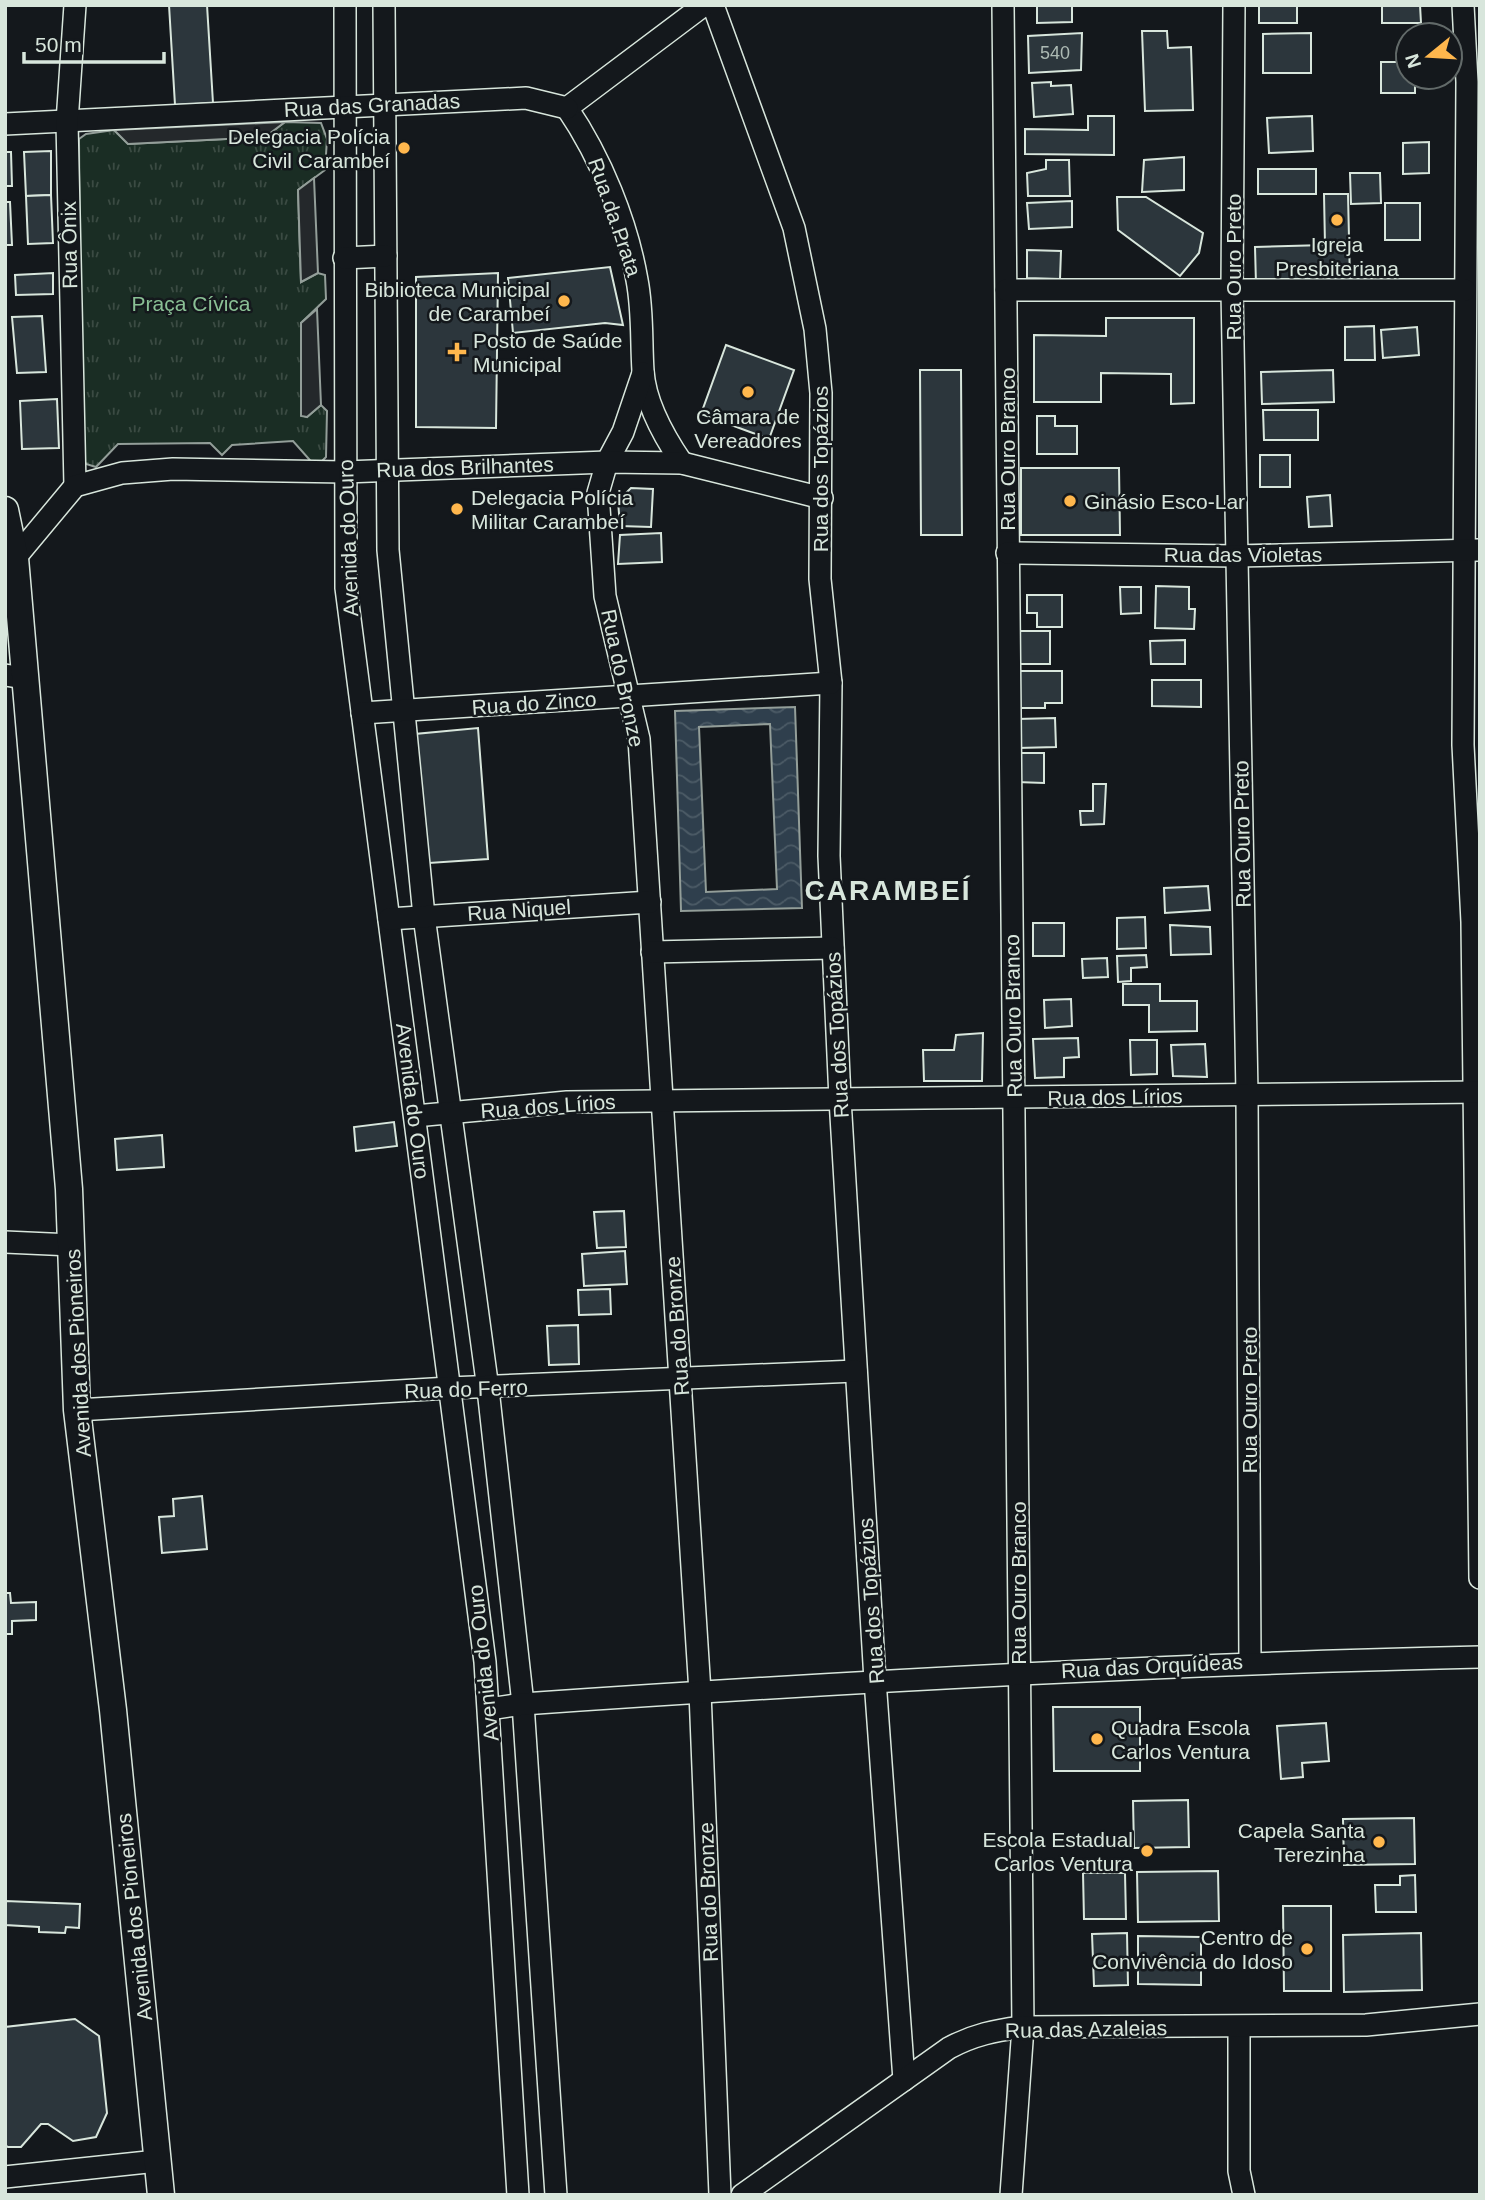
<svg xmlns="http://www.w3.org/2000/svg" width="1485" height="2200" viewBox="0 0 1485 2200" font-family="Arial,sans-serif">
  <defs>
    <pattern id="park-tufts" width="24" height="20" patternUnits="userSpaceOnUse" patternTransform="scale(1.75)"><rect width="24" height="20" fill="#1a2d24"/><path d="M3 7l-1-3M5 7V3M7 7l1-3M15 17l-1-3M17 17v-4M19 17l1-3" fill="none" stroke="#3b4b43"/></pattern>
    <pattern id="water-waves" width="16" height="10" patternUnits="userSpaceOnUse" patternTransform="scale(1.75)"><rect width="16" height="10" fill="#2f3f4d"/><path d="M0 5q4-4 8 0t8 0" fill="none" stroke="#4c5b66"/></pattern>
  </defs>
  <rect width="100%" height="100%" fill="#14181c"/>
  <polygon fill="url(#park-tufts)" stroke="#939e99" stroke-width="2" points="285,122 321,123 327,139 325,170 298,190 301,282 318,273 325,275 326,299 301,323 301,415 307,417 321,405 327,411 326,457 316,467 293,441 232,445 222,455 210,443 118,444 96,467 86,464 81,454 79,139 86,134 114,130 128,144 265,137"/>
  <g fill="#24282b" stroke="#939e99" stroke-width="2">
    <polygon points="285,122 265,137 128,144 114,130"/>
    <polygon points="314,178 318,273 301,282 298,190"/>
    <polygon points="317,309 321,405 307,417 301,416 301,323"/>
  </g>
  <path fill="url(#water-waves)" stroke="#939e99" stroke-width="2" fill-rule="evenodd" d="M795 707 802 908 681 911 675 711ZM770 724 777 889 706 892 699 727Z"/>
  <g fill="#2c363c" stroke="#d8e6dc" stroke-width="2">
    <polygon points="169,5 207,5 213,103 175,105"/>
    <polygon points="1037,5 1072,5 1072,22 1037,23"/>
    <rect x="1259" y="5" width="38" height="18"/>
    <polygon points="1382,5 1420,5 1421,23 1382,23"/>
    <polygon points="1142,31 1167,31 1168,48 1191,47 1193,110 1145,111"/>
    <polygon points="1082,33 1081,70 1029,73 1028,36"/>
    <polygon points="1311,33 1311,73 1263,73 1263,34"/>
    <polygon points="1381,62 1408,62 1408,77 1415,77 1415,93 1381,93"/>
    <polygon points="1051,82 1051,86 1071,85 1073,114 1034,117 1032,83"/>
    <polygon points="1088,116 1114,116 1114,155 1025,154 1025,129 1088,130"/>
    <polygon points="1312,116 1313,151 1269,153 1267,118"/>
    <polygon points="1429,142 1429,173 1403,174 1403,143"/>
    <polygon points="51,151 51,195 26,196 24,152"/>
    <polygon points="5,152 11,152 12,186 5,186"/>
    <polygon points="1184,157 1184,190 1142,192 1144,160"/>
    <polygon points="1046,160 1069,160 1070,196 1028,196 1027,173 1046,169"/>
    <rect x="1258" y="169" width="58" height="25"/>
    <polygon points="1350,173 1380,173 1381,203 1351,204"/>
    <polygon points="1324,194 1348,194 1350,282 1256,284 1255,247 1325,245"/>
    <polygon points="51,195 53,243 28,244 26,196"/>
    <polygon points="1117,197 1146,197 1203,233 1199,253 1180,276 1118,230"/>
    <polygon points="1072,201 1072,227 1029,229 1027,203"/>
    <polygon points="5,202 10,202 12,245 5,245"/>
    <rect x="1385" y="203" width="35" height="37"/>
    <polygon points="1027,250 1061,251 1060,279 1027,278"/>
    <polygon points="610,267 623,325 605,323 513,333 508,278"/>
    <polygon points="53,273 53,294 16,295 15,275"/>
    <polygon points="498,273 496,428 416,427 416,277"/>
    <polygon points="42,316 46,372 17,373 12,317"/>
    <polygon points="1106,318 1194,318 1194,403 1171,404 1171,374 1101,373 1101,402 1034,402 1034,335 1106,336"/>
    <polygon points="1374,326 1375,360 1345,360 1345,327"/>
    <polygon points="1417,327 1419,355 1383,358 1381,330"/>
    <polygon points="726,345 794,370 769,439 701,414"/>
    <polygon points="920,370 961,370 962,535 921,535"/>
    <polygon points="1333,370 1334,402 1262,404 1261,372"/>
    <polygon points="57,399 59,448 22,449 20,401"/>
    <polygon points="1263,410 1318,410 1318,440 1264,440"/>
    <polygon points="1037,416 1055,416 1055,426 1077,426 1077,454 1037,454"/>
    <rect x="1260" y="455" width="30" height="32"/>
    <polygon points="1021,468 1119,468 1120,535 1021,535"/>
    <polygon points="631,488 653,489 651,527 620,526 618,501"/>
    <polygon points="1330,495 1332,526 1309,527 1307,497"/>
    <polygon points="661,533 662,562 618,564 620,535"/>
    <polygon points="1156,586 1189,587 1189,609 1195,609 1194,629 1155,628"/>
    <polygon points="1120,587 1141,587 1141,613 1121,614"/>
    <polygon points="1027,595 1062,595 1062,627 1037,627 1037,613 1027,613"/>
    <rect x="1020" y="631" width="30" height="33"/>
    <polygon points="1185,640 1185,664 1151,664 1150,641"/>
    <polygon points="1019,671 1062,671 1062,703 1045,703 1045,708 1020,708"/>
    <polygon points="1152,680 1201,680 1201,707 1152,706"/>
    <polygon points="1055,718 1056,747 1018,748 1017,719"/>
    <polygon points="478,728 488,859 429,863 415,734"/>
    <polygon points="1017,753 1044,753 1044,783 1016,782"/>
    <polygon points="1093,784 1106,784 1104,824 1081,825 1080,811 1093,811"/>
    <polygon points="1208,886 1210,910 1165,913 1164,888"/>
    <polygon points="1145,917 1146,948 1117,949 1117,918"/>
    <rect x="1033" y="923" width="31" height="33"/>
    <polygon points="1170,925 1210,927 1211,954 1171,955"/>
    <polygon points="1146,955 1147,967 1131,968 1131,981 1118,982 1117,956"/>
    <polygon points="1107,958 1108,977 1083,978 1082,959"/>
    <polygon points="1123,984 1160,984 1160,1001 1197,1001 1197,1031 1149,1032 1149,1005 1123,1005"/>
    <polygon points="1071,999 1072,1026 1045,1028 1044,1000"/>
    <polygon points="983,1033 982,1081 924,1081 923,1050 954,1050 956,1035"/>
    <polygon points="1078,1038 1079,1057 1064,1058 1064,1077 1035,1078 1033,1039"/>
    <polygon points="1130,1040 1157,1040 1157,1074 1131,1075"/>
    <polygon points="1205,1044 1207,1077 1173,1076 1171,1045"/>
    <polygon points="394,1122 397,1146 356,1151 354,1127"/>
    <polygon points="162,1135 164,1167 117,1170 115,1139"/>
    <polygon points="624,1211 626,1247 597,1248 594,1212"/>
    <polygon points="625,1251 627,1284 584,1286 582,1254"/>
    <polygon points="610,1289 611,1314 579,1315 578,1290"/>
    <polygon points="578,1325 579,1364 549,1365 547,1326"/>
    <polygon points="202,1496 207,1549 162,1553 159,1517 174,1516 173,1499"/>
    <polygon points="5,1593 10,1593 11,1603 36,1602 36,1620 12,1621 12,1634 5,1634"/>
    <polygon points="1053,1707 1140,1707 1140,1771 1054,1771"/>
    <polygon points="1326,1723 1329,1761 1302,1763 1303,1777 1281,1779 1277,1726"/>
    <polygon points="1188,1800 1189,1847 1134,1848 1133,1801"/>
    <polygon points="1414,1818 1415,1864 1344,1865 1343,1819"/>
    <polygon points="1218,1871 1219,1921 1138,1922 1137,1872"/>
    <polygon points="1083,1873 1125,1873 1126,1919 1084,1919"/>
    <polygon points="1415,1875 1416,1912 1376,1912 1375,1885 1400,1885 1400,1876"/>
    <polygon points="5,1901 80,1904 79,1928 66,1927 65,1933 39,1932 39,1927 5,1925"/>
    <polygon points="1283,1906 1331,1906 1331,1991 1284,1991"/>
    <polygon points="1127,1933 1128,1985 1094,1986 1092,1934"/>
    <polygon points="1421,1933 1422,1990 1344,1992 1343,1935"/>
    <polygon points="1138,1936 1201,1937 1201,1985 1138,1984"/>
    <polygon points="75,2019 99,2036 107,2113 96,2137 73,2141 48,2124 41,2124 21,2147 8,2147 5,2145 5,2027"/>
  </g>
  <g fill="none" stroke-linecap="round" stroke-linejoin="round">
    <defs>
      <g id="minor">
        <polyline points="345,5 346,588 485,1662 518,2195"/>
        <polyline points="384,5 388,550 424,916 488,1389 523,1704 556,2195"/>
        <polyline points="713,5 794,228 815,329 821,393 820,579 831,683 829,856 840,1099 875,1680 904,2080"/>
        <polyline points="1003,5 1023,2027 1011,2195"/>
        <polyline points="1234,5 1232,291 1247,1094 1250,1662"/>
        <polyline points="1463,5 1467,82 1463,745 1472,922 1480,1578"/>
        <path d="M567 108C601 158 627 222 637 280 643 311 641 341 643 371 645 402 665 438 682 463"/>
        <polyline points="567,108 704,5"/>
        <polyline points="5,124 526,98 567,108"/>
        <polyline points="344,258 386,256"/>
        <polyline points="1006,290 1465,290"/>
        <polyline points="643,373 623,432 607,462 598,493 605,596 639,739 700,1692 720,2195"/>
        <polyline points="75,486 67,122 75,5"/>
        <polyline points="1007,553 1237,556 1478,550"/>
        <polyline points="15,558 75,486 122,473 173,469 345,472 607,462 682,463 822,498"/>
        <polyline points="5,675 24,678"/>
        <polyline points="362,713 831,683"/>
        <polyline points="389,919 650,902"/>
        <polyline points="652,952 833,948"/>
        <polyline points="415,1116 567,1102 1480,1092"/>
        <polyline points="5,1242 72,1245"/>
        <polyline points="77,1410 449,1388 856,1371"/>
        <path d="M489 1709 523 1704C842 1682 1160 1664 1480 1657"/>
        <polyline points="1239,2027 1239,2171 1244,2195"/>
        <polyline points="5,2177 157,2161"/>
        <path d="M742 2195 949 2048C973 2035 996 2030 1023 2027L1366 2025 1480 2014"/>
      </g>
      <polyline id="major" points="5,510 15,558 69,1189 77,1410 113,1710 161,2195"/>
    </defs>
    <use href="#minor" stroke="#d8e6dc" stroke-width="24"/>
    <use href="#major" stroke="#d8e6dc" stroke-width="29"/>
    <use href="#minor" stroke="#14181c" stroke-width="21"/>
    <use href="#major" stroke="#14181c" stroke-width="26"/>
  </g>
  <g fill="#ffb74d" stroke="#14181c" stroke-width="2.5">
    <circle cx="404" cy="148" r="7"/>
    <circle cx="1337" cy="220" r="7"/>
    <circle cx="564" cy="301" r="7"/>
    <path d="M453.5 341.5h7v7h7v7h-7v7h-7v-7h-7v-7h7z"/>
    <circle cx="748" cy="392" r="7"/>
    <circle cx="1070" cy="501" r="7"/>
    <circle cx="457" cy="509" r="7"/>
    <circle cx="1097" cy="1739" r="7"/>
    <circle cx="1379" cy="1842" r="7"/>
    <circle cx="1147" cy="1851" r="7"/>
    <circle cx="1307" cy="1949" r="7"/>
  </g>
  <g text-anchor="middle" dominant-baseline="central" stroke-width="5" stroke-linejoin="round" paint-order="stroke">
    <g font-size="18" fill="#adbab4">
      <text x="1055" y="53">540</text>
    </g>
    <g font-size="21" fill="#d8e6dc" stroke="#14181c">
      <text transform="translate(372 105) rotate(-3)">Rua das Granadas</text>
      <text transform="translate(615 217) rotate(71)">Rua da Prata</text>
      <text transform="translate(69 245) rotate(-91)">Rua Ônix</text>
      <text transform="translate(1233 267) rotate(-90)">Rua Ouro Preto</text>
      <text transform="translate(1007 449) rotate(-90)">Rua Ouro Branco</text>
      <text transform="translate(465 467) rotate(-2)">Rua dos Brilhantes</text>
      <text transform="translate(820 469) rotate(-90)">Rua dos Topázios</text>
      <text transform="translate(348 538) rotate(-92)">Avenida do Ouro</text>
      <text x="1243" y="554">Rua das Violetas</text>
      <text transform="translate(623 678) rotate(78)">Rua do Bronze</text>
      <text transform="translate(534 703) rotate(-4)">Rua do Zinco</text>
      <text transform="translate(1242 834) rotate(-91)">Rua Ouro Preto</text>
      <text transform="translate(519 910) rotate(-4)">Rua Niquel</text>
      <text transform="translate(1013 1016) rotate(-91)">Rua Ouro Branco</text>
      <text transform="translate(837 1035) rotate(-93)">Rua dos Topázios</text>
      <text transform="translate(1115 1097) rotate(-1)">Rua dos Lírios</text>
      <text transform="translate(413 1101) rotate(83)">Avenida do Ouro</text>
      <text transform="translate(548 1106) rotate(-4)">Rua dos Lírios</text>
      <text transform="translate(677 1326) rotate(-94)">Rua do Bronze</text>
      <text transform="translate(78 1353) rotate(-93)">Avenida dos Pioneiros</text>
      <text transform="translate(466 1389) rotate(-2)">Rua do Ferro</text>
      <text transform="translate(1249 1400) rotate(-90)">Rua Ouro Preto</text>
      <text transform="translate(1018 1583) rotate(-90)">Rua Ouro Branco</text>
      <text transform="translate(871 1601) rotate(-94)">Rua dos Topázios</text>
      <text transform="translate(483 1663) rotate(-96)">Avenida do Ouro</text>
      <text transform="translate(1152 1666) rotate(-3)">Rua das Orquídeas</text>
      <text transform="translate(708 1892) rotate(-92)">Rua do Bronze</text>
      <text transform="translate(134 1917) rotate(-96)">Avenida dos Pioneiros</text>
      <text transform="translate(1086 2029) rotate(-1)">Rua das Azaleias</text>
    </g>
    <g font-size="21" fill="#d8e6dc" stroke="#14181c" text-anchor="end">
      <text x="390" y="136">Delegacia Polícia<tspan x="390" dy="24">Civil Carambeí</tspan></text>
      <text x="1337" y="244" text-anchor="middle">Igreja<tspan x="1337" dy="24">Presbiteriana</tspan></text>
      <text x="550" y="289">Biblioteca Municipal<tspan x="550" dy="24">de Carambeí</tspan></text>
      <text x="473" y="340" text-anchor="start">Posto de Saúde<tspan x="473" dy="24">Municipal</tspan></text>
      <text x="748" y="416" text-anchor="middle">Câmara de<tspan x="748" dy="24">Vereadores</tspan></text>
      <text x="471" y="497" text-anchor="start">Delegacia Polícia<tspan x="471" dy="24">Militar Carambeí</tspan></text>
      <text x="1084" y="501" text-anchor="start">Ginásio Esco-Lar</text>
      <text x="1111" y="1727" text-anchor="start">Quadra Escola<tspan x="1111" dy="24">Carlos Ventura</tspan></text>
      <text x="1365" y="1830">Capela Santa<tspan x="1365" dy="24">Terezinha</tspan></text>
      <text x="1133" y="1839">Escola Estadual<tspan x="1133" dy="24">Carlos Ventura</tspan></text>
      <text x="1293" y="1937">Centro de<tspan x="1293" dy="24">Convivência do Idoso</tspan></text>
    </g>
    <g font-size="21" fill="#8ac095" stroke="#14181c">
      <text x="191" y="303">Praça Cívica</text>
    </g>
    <g font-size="28" font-weight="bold" letter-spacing="2" fill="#d8e6dc" stroke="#14181c">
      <text x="888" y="890">CARAMBEÍ</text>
    </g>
  </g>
  <rect width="1485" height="2200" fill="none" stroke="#d8e6dc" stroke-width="14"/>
  <g transform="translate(1429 56) rotate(252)"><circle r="33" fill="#14181c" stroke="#626a69" stroke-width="2"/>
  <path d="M0-5L12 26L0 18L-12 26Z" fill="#ffb74d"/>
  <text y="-10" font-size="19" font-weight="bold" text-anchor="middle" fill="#d8e6dc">N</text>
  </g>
  <path d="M24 52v10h140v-10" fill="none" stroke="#d8e6dc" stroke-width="3.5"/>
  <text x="35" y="52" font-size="21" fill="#d8e6dc" stroke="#14181c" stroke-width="5" paint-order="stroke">50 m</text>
</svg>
